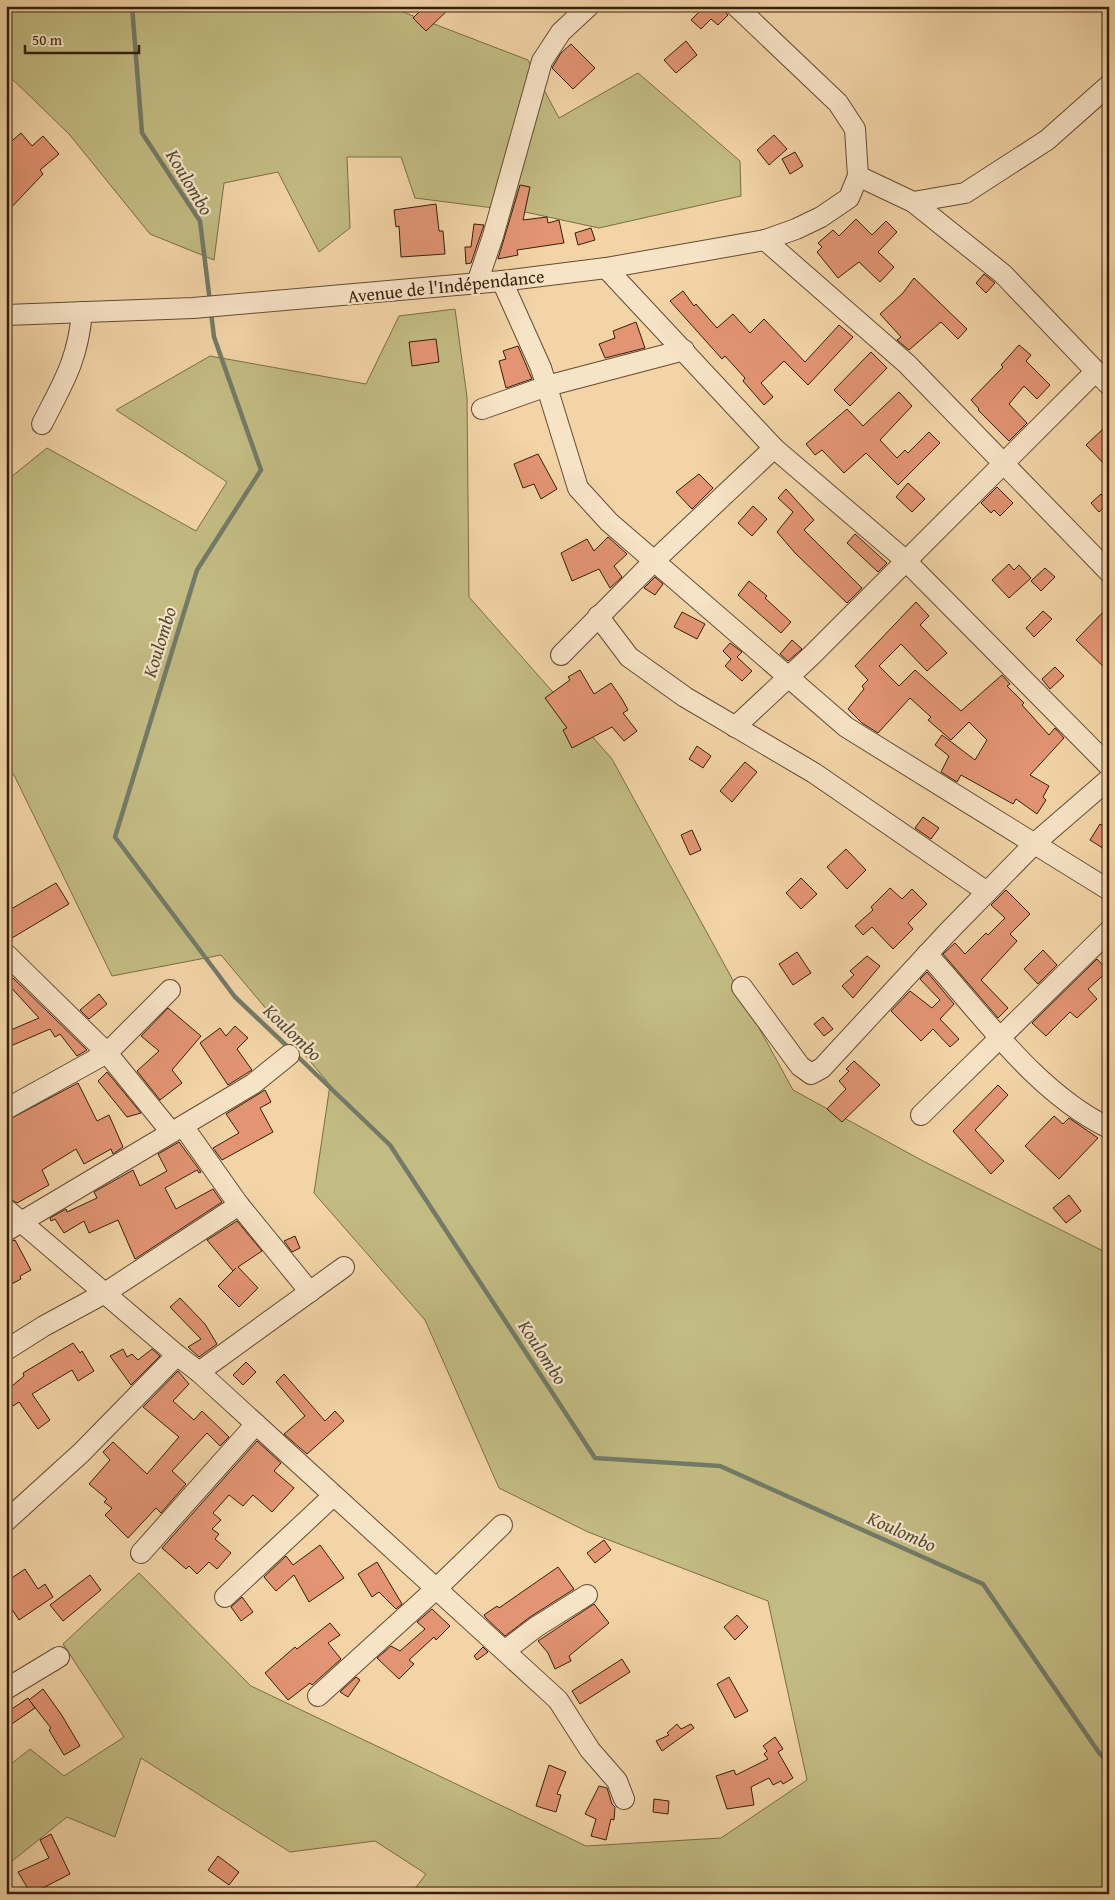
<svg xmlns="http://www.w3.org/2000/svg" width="1115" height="1900" viewBox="0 0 1115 1900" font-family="'Gentium Book Plus',serif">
  <rect width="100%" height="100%" fill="#f2d4a7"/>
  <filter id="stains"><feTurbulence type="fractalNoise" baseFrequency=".004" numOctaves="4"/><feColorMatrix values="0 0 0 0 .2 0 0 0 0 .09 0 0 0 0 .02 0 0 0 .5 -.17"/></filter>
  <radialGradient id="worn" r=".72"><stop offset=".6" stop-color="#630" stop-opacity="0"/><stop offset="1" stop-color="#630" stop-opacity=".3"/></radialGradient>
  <g fill="#c2bb82" stroke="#7b6d46">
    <polygon points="6,6 397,6 395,9 528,60 559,118 638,73 740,161 741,196 599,228 525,212 415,198 401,157 347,157 350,228 319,252 278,172 224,183 214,260 150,234 69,134 6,73"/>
    <polygon points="455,309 467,397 469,597 612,759 793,1090 923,1161 1109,1254 1109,1894 411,1894 426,1874 375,1841 290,1852 141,1758 115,1837 67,1817 6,1866 6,1768 30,1749 64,1776 124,1737 63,1644 139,1573 251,1686 586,1846 721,1838 807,1780 768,1601 588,1532 499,1488 425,1320 314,1193 330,1085 221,955 112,976 14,775 6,769 6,481 47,448 196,531 227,482 116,410 210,356 366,384 399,316"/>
  </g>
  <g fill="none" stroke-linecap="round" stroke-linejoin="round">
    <g stroke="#727b68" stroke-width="4.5">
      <polyline points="132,6 142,133 200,221 210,302"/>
      <polyline points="211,312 214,337 261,470 197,570 115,837 235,997 290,1049"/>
      <polyline points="295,1054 390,1145 595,1458 720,1466 983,1584 1100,1754 1109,1762"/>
    </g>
  </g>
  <g fill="#e29473" stroke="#341f0b">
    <polygon points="425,6 452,6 426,31 413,18"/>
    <polygon points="697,6 723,6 721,8 728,15 718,25 711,19 701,29 691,20 701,10"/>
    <polygon points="686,41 697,55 676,73 664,60"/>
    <polygon points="571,44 595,68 573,89 552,68 561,53"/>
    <polygon points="21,133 32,146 43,136 59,154 40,170 43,174 6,213 6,146"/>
    <polygon points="774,135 787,149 769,165 757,150"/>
    <polygon points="795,152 803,166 790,174 782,159"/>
    <polygon points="520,185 530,187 523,220 547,217 548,223 559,220 564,243 517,250 518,255 498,259"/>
    <polygon points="436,204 439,231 443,231 445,254 401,257 399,226 396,227 394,210"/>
    <polygon points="856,219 872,235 886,221 897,232 878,252 894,267 880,282 859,262 838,278 817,252 822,247 818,243 833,230 839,236"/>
    <polygon points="474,224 484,225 471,263 466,264 465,247 471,247"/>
    <polygon points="591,228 595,240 578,245 575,233"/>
    <polygon points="984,274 995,283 986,293 976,283"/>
    <polygon points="914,278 967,329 958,339 941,322 909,350 897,340 901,337 880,314 903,293"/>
    <polygon points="683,291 694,306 696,304 717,328 733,314 750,333 764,319 805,362 839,325 853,337 808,385 784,361 761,383 773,397 764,405 743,381 745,378 725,356 722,359 670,301"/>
    <polygon points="636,322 645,348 605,358 599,344 615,338 613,331"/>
    <polygon points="436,339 439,362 412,366 409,342"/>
    <polygon points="1019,345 1031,355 1026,361 1050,385 1037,399 1024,386 1009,404 1027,423 1009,441 978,410 979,409 971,400 1003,367 1001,365"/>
    <polygon points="518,346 532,379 506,388 499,361 506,359 503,351"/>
    <polygon points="871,352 887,368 850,406 834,390"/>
    <polygon points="899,392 912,406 880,440 897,458 905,450 908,453 929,432 940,443 898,485 866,453 844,473 822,450 815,455 806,444 847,409 863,426"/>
    <polygon points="1103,429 1109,436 1109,469 1086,445"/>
    <polygon points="538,454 557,489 541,499 534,484 523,488 514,464"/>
    <polygon points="699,474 713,488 692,509 676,492"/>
    <polygon points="908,483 925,499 912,512 896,497"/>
    <polygon points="997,487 1013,503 1000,516 994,510 991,513 981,503"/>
    <polygon points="786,489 814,520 804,530 862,588 847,603 795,553 777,532 793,512 778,498"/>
    <polygon points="1101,494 1109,503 1099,512 1091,503"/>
    <polygon points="753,506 767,519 752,536 738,523"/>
    <polygon points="855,534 887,563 878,572 847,543"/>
    <polygon points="608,537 627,554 614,566 622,577 610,588 599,569 572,581 561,553 587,539 594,551"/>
    <polygon points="1009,564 1014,570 1019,565 1031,578 1009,598 992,580"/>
    <polygon points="1045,568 1055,577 1041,591 1031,581"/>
    <polygon points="655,577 663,584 655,595 644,588"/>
    <polygon points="749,581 767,596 765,598 791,622 781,633 738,595"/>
    <polygon points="916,602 929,616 920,625 947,653 927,671 901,644 879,666 899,686 915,670 961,711 1002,675 1010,684 1007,686 1024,703 1022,705 1049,735 1055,728 1064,738 1030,775 1049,786 1043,797 1046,800 1037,814 1016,799 1013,804 961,775 957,782 941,772 949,756 935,745 942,735 975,760 987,740 969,722 951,740 928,720 931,717 910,698 878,733 862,723 848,709 864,689 862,686 868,680 855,666"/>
    <polygon points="1109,606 1109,672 1076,640"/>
    <polygon points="1043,611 1052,619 1034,637 1026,628"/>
    <polygon points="682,612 705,624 697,639 674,627"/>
    <polygon points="792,640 802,649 788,661 780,654"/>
    <polygon points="730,643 742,652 737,657 752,671 742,681 725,666 731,659 723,651"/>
    <polygon points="1055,667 1064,676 1050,689 1042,679"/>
    <polygon points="580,670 594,694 611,683 622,699 628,710 623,713 637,731 624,741 612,727 572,748 563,730 567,728 545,698 570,680 568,677"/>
    <polygon points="697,746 711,756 703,768 689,759"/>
    <polygon points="745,762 757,772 732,802 720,791"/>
    <polygon points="923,817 939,828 931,839 915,828"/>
    <polygon points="1100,824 1109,830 1109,852 1090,840"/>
    <polygon points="692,830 701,850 690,855 681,835"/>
    <polygon points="846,849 866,870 847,889 827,867"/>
    <polygon points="801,878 817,894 801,909 786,893"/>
    <polygon points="56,883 69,904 12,938 6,928 6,912"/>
    <polygon points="890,888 902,899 912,889 927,904 908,923 913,929 893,949 872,927 863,935 855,926 873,910 871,907"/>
    <polygon points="1006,890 1030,914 1010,934 1017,941 981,980 1008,1008 998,1018 943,954 955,943 965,954 986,933 988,935 1005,918 991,905"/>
    <polygon points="1043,950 1057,965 1038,984 1024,969"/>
    <polygon points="797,952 811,973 793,985 779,964"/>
    <polygon points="867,956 880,966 853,998 842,986 854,975 850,971"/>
    <polygon points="1097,959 1108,971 1088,989 1097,999 1077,1018 1070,1012 1046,1036 1032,1023"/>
    <polygon points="927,972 954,1004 940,1019 959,1039 950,1047 933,1029 921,1041 891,1011 910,991 932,1008 940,1000 920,979"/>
    <polygon points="13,978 87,1050 77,1056 60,1034 55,1037 50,1029 6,1048 6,1032 39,1018 6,982"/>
    <polygon points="99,994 107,1004 89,1019 80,1010"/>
    <polygon points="168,1008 201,1036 172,1070 182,1083 160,1100 137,1071 159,1051 141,1036"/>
    <polygon points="823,1017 833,1029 824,1036 814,1024"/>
    <polygon points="235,1026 248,1038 237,1049 252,1070 228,1085 200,1043 220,1028 226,1036"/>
    <polygon points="854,1061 880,1085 842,1122 827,1109 846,1089 839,1081 849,1071 846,1069"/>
    <polygon points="107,1072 141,1113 127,1117 98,1081"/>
    <polygon points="78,1083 97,1121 109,1115 123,1147 113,1154 111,1149 84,1164 76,1149 42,1170 49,1185 17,1203 7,1197 6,1121"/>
    <polygon points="998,1085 1008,1095 975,1130 1004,1161 991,1174 953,1131"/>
    <polygon points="265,1090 271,1102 260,1108 273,1132 222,1160 213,1148 239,1133 226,1114"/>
    <polygon points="1054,1116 1063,1124 1069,1118 1098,1138 1059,1179 1025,1146"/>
    <polygon points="179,1142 201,1172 199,1173 197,1170 165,1188 176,1209 213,1189 222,1202 135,1259 118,1220 89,1233 84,1221 64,1233 55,1219 51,1221 50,1218 66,1209 67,1212 97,1198 94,1192 133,1170 140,1186 167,1171 158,1154"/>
    <polygon points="1069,1195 1081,1211 1066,1223 1053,1208"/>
    <polygon points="237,1221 262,1251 238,1267 258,1288 239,1307 218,1286 236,1268 233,1271 207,1240"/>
    <polygon points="295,1236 300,1248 292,1252 284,1241"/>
    <polygon points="15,1240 31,1270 20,1276 21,1279 6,1287 6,1243"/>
    <polygon points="180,1298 205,1324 217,1344 199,1357 188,1347 201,1339 170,1307"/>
    <polygon points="73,1343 80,1353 82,1351 94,1371 78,1381 72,1370 32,1394 50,1420 38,1429 19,1402 13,1406 6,1398 6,1391 24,1376 23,1373"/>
    <polygon points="123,1349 127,1357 132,1354 138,1360 152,1349 160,1356 131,1385 110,1356"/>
    <polygon points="246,1362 256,1372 243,1385 233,1375"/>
    <polygon points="178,1371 189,1384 173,1401 194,1420 202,1411 229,1437 220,1446 207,1433 172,1471 186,1484 161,1513 156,1508 128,1538 105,1515 112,1508 104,1502 107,1499 89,1484 110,1460 103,1452 113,1442 147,1474 179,1437 143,1407"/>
    <polygon points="284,1374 325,1421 335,1411 344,1421 307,1454 284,1434 305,1416 276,1382"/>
    <polygon points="257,1441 281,1463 274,1471 294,1488 272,1512 253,1495 243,1506 229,1495 213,1513 221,1520 212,1529 219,1534 215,1539 231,1553 217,1569 209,1562 197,1574 189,1566 186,1569 162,1548"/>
    <polygon points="604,1540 611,1550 595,1563 587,1553"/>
    <polygon points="320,1545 344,1578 309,1602 294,1575 276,1591 264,1577 286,1556 293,1565"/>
    <polygon points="377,1562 402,1604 396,1609 379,1592 372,1597 358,1574"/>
    <polygon points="558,1567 574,1589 530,1617 505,1636 486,1618 484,1615 497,1606 499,1608"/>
    <polygon points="25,1569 38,1589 45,1584 53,1597 19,1620 11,1608 6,1611 6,1582"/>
    <polygon points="90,1575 101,1590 63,1621 50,1605"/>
    <polygon points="242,1597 253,1612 241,1621 231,1607"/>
    <polygon points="594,1604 609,1623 569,1656 571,1661 555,1669 548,1653 538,1641"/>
    <polygon points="432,1609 450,1626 436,1640 434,1637 409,1660 414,1664 399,1679 377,1658 391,1646 400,1651 425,1629 417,1622"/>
    <polygon points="737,1615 748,1627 735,1640 724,1627"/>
    <polygon points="330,1623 340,1635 328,1643 341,1659 312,1685 310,1683 288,1700 265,1673 295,1647 297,1649"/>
    <polygon points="483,1647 488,1652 477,1660 474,1656"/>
    <polygon points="622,1659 630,1672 580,1704 572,1691"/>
    <polygon points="356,1677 360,1680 348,1697 340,1692"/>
    <polygon points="729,1677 748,1711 735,1718 717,1684"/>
    <polygon points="43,1689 61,1714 80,1746 64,1755 49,1730 51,1728 29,1700"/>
    <polygon points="28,1698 35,1708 6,1728 6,1713"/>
    <polygon points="677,1724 681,1729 691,1724 694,1728 662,1751 656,1741 669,1735 667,1733"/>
    <polygon points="775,1737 783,1749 778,1752 793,1778 783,1784 781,1781 773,1785 769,1778 751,1787 754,1805 727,1809 716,1776 734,1770 736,1775 768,1759 764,1754 767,1751 763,1746"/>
    <polygon points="549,1765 566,1772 557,1794 561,1795 556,1812 536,1806"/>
    <polygon points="599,1786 607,1788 612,1804 615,1807 614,1820 611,1819 606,1840 591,1836 596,1819 585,1814"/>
    <polygon points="654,1799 669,1801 668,1814 653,1812"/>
    <polygon points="51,1834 70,1874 31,1894 18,1872 49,1858 40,1840"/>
    <polygon points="218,1856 239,1872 229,1885 208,1870"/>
  </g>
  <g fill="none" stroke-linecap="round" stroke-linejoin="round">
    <defs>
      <g id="minor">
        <polyline points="858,176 913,202 965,193 1047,140 1109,85"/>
        <polyline points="913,202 1003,274 1109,385"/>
        <polyline points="765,240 907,364 1109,572"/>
        <polyline points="606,268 774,448 905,560 1109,766"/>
        <polyline points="502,281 541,368 578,488 609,522 846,727 1109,890"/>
        <polyline points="477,283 493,236 542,61 561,32 589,6"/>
        <polyline points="6,315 193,308 502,281 606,268 765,240 796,229 821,217 849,198 858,176 855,129 838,103 736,6"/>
        <polyline points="482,409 547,386 684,350"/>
        <path d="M42 424C63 383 78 360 82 312"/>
        <polyline points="598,616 629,657 685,697 814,773 987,892"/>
        <polyline points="561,655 653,562 774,448"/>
        <polyline points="735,727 811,656 1095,372"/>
        <polyline points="6,954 107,1053 171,1132"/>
        <path d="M927 954C982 1014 1035 1092 1109 1128"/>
        <polyline points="742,987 800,1066 811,1074 822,1068 946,934 1035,843 1109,779"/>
        <polyline points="6,1109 107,1053 170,990"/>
        <polyline points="921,1115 1109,931"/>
        <polyline points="183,1126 239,1205 310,1292"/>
        <polyline points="6,1209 177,1355 199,1372 558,1700 590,1750 617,1781 624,1799"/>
        <polyline points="6,1231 253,1084 289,1055"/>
        <polyline points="6,1350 44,1326 105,1293 239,1205"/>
        <polyline points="199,1372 344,1267"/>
        <polyline points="6,1521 81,1453 177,1355"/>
        <polyline points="141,1553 256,1424"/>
        <polyline points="225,1597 333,1496"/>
        <polyline points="506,1650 536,1627 587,1595"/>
        <polyline points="6,1689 59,1657"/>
        <polyline points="318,1696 438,1587 502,1525"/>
      </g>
    </defs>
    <use href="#minor" stroke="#644c32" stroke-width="22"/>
    <use href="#minor" stroke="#f7e3c6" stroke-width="20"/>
  </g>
  <g text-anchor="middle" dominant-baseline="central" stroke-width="4.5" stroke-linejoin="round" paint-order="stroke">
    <g font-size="18" fill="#341f0b" stroke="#f7e3c6">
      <text transform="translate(446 286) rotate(-6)">Avenue de l'Indépendance</text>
    </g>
    <g font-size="19" font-style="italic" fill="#534d3a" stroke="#f7e3c6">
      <text transform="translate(190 182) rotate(59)">Koulombo</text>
      <text transform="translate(159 642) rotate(-73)">Koulombo</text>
      <text transform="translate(293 1032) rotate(44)">Koulombo</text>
      <text transform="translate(543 1352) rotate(57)">Koulombo</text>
      <text transform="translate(902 1531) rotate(24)">Koulombo</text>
    </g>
  </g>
  <rect width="1115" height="1900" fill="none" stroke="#f2d4a7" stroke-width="25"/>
  <rect x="8" y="8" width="1100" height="1885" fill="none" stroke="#341f0b" stroke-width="2.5"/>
  <rect x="12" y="12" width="1090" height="1875" fill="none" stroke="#341f0b"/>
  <path d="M25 45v8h114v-8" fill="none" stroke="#341f0b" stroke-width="2.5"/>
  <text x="32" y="45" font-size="15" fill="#341f0b" stroke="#f7e3c6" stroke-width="4" paint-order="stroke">50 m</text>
  <rect width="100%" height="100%" filter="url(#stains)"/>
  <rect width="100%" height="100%" fill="url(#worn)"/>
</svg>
